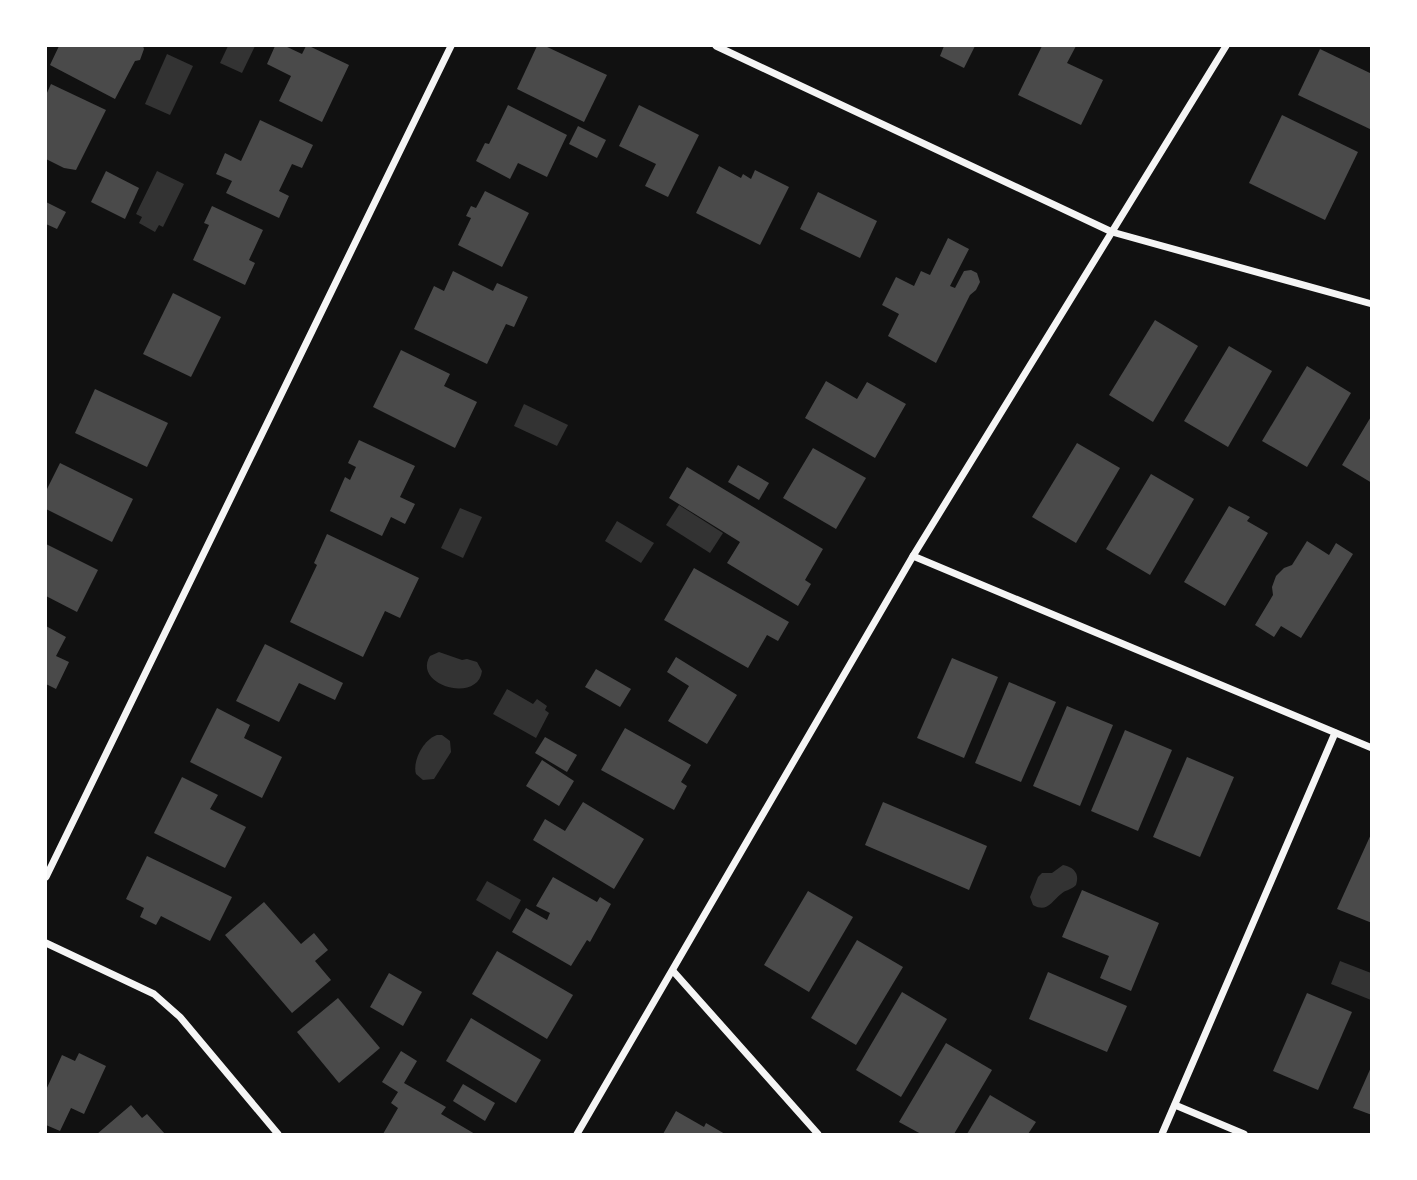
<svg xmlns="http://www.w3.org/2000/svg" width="1417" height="1180" viewBox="0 0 1417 1180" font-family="'Noto Sans',sans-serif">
  <rect width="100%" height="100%" fill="#111"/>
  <g fill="#333">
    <polygon points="228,46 255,46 242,73 220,63"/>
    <polygon points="167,54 193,66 170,115 145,104"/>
    <polygon points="157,171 184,184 163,227 159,225 155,232 139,223 142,217 136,214"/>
    <polygon points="524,404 568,425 557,446 514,426"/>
    <polygon points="679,505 723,533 710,553 666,525"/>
    <polygon points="460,508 482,517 463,558 441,548"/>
    <polygon points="617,521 654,543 641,563 605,541"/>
    <path d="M439 652 462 660 467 659 477 662 482 671C478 704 412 685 430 656Z"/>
    <polygon points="507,689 533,704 537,699 547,706 545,710 549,713 536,738 493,714"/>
    <path d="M437 735H442L450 741 451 752 434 779 423 780 416 774C412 761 424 739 437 735Z"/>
    <path d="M1063 865C1074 867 1080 874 1076 885 1071 890 1065 890 1061 894 1051 902 1047 913 1033 905L1030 897 1038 877 1042 873H1052Z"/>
    <polygon points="487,881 521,900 510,920 476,900"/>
    <polygon points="1340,961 1371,973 1371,1000 1331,984"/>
  </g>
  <g fill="#4a4a4a">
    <polygon points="59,46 143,46 144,49 140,60 135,61 115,99 50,65"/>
    <polygon points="275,46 285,46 302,54 306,46 309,46 349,65 322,122 279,101 291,76 267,64"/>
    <polygon points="537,46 545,46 607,75 584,122 517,89"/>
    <polygon points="944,46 975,46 964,68 940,56"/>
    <polygon points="1042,46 1076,46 1067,63 1103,80 1081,125 1018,95"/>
    <polygon points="1320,49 1372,74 1372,130 1298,95"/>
    <polygon points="51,84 106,110 76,170 64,168 46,159 46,95"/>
    <polygon points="508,105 567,135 547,177 518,163 510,179 476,161 485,143 489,144"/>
    <polygon points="639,105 699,135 668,197 645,186 656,164 619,146"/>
    <polygon points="1282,115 1358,152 1325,220 1249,183"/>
    <polygon points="260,120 313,145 302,168 292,164 279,191 289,196 279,218 226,193 232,181 216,174 225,153 241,161"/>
    <polygon points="578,126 606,140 597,158 569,144"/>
    <polygon points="719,166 741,178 743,174 751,179 755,170 789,187 760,245 696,213"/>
    <polygon points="106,171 139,188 125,219 91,202"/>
    <polygon points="485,191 529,213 502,267 458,245 471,218 466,216 471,206 476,208"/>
    <polygon points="818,192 877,221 860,258 800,229"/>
    <polygon points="46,202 66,212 57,229 46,224"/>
    <polygon points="212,206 263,230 249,260 255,263 245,285 193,260 209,225 204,223"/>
    <polygon points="948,238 969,249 950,286 955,288 964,271 971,270 977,273 980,282 976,290 970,295 936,363 888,336 899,314 882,305 896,277 914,286 921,271 930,275"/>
    <polygon points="453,271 493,291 497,283 528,297 514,327 506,324 487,364 414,329 434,286 444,291"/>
    <polygon points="173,293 221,317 191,377 143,354"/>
    <polygon points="1155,320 1198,346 1153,422 1109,395"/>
    <polygon points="1229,346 1272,371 1228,447 1184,421"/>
    <polygon points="401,350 450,374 444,386 477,402 455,448 373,407"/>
    <polygon points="1307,366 1351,393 1307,467 1262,441"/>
    <polygon points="826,381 857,399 867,382 906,404 875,458 805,418"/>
    <polygon points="95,389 168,423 147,467 75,433"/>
    <polygon points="1372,415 1372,483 1342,465"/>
    <polygon points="359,440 415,466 400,497 415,504 405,524 391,517 382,536 330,511 345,477 350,480 356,467 348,463"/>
    <polygon points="1077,443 1120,468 1076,543 1032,517"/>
    <polygon points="813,448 866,478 836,529 783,498"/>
    <polygon points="60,463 133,499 112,542 46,509 46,491"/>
    <polygon points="738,465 769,483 759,500 728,482"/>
    <polygon points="687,467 823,549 805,580 811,584 798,606 727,563 740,542 669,498"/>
    <polygon points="1151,474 1194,499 1150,575 1106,549"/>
    <polygon points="1229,506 1250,517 1247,521 1268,533 1225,606 1184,582"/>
    <polygon points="327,534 419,578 400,618 385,611 363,657 290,622 317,565 314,563"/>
    <polygon points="1307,541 1329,555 1336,543 1353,554 1301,638 1281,626 1274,637 1255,625 1273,595 1272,587 1276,576 1284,568 1292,565"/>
    <polygon points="46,544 98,570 77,612 46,596"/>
    <polygon points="694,568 789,622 778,641 767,635 748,668 664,620"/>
    <polygon points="46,626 66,637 56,656 69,662 56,689 46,684"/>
    <polygon points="265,644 343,683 335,700 299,683 279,722 236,701"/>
    <polygon points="676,657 737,695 707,744 668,721 689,686 667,672"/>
    <polygon points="952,658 998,677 964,758 917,738"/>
    <polygon points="596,669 631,689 620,707 585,687"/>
    <polygon points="1009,682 1056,702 1021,782 975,763"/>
    <polygon points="1067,706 1113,725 1080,806 1033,786"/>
    <polygon points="217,708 250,725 244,738 282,757 262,798 190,762"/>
    <polygon points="625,728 691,765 681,782 687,786 674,810 601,770"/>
    <polygon points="1125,730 1172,750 1138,831 1091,811"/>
    <polygon points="545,737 577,755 567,772 535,753"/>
    <polygon points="1187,757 1234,777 1200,857 1153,837"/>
    <polygon points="542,760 574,781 559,806 526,786"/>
    <polygon points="182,777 218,795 210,809 246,827 225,868 154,833"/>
    <polygon points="583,802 644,839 614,889 533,840 545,819 565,831"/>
    <polygon points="883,802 987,846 969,890 865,845"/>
    <polygon points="1372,832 1372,923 1337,909"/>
    <polygon points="147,856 232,897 210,941 161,916 156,925 140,917 144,908 126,899"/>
    <polygon points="553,877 597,902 600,897 611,904 590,942 587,940 571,966 512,932 526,908 547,920 550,913 536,906"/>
    <polygon points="1082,890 1159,923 1131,991 1100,978 1109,956 1062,937"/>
    <polygon points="808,891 853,917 809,992 764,965"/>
    <polygon points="264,902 301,944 314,933 328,950 315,961 331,980 292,1013 225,935"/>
    <polygon points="857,940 903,967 856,1045 811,1018"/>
    <polygon points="497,951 573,995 547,1039 472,994"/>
    <polygon points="1048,972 1127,1006 1107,1052 1029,1019"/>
    <polygon points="389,973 422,992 403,1026 370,1007"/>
    <polygon points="902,992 947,1019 901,1097 856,1070"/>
    <polygon points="1307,993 1352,1012 1318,1090 1273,1071"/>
    <polygon points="338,998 380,1048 339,1083 297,1032"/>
    <polygon points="471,1018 541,1060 516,1103 446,1061"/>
    <polygon points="946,1043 992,1070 954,1134 921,1134 899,1122"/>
    <polygon points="401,1051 417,1061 404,1083 446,1107 441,1114 475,1134 383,1134 398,1108 391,1103 398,1092 382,1082"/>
    <polygon points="79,1053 106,1066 84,1114 71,1108 60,1131 46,1125 46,1090 62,1055 75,1061"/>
    <polygon points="1372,1065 1372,1115 1353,1108"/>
    <polygon points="463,1084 495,1103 485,1121 453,1101"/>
    <polygon points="990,1095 1036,1122 1028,1134 967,1134"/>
    <polygon points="131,1105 142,1118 147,1114 165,1134 97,1134"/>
    <polygon points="676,1111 704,1127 706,1123 725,1134 663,1134"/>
  </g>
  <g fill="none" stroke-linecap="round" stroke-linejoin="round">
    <g stroke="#f5f5f5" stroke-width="7">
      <polyline points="716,46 1112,232 1372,304"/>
      <polyline points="913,556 1372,748"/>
      <polyline points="46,877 451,46"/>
      <polyline points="46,943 154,994 180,1017 278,1134"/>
      <polyline points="673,971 818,1134"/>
      <polyline points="1175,1105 1244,1134"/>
      <polyline points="577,1134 913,556 1226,46"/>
      <polyline points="1162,1134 1335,733"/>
    </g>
  </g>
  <rect width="1417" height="1180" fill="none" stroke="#ffffff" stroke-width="94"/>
</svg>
